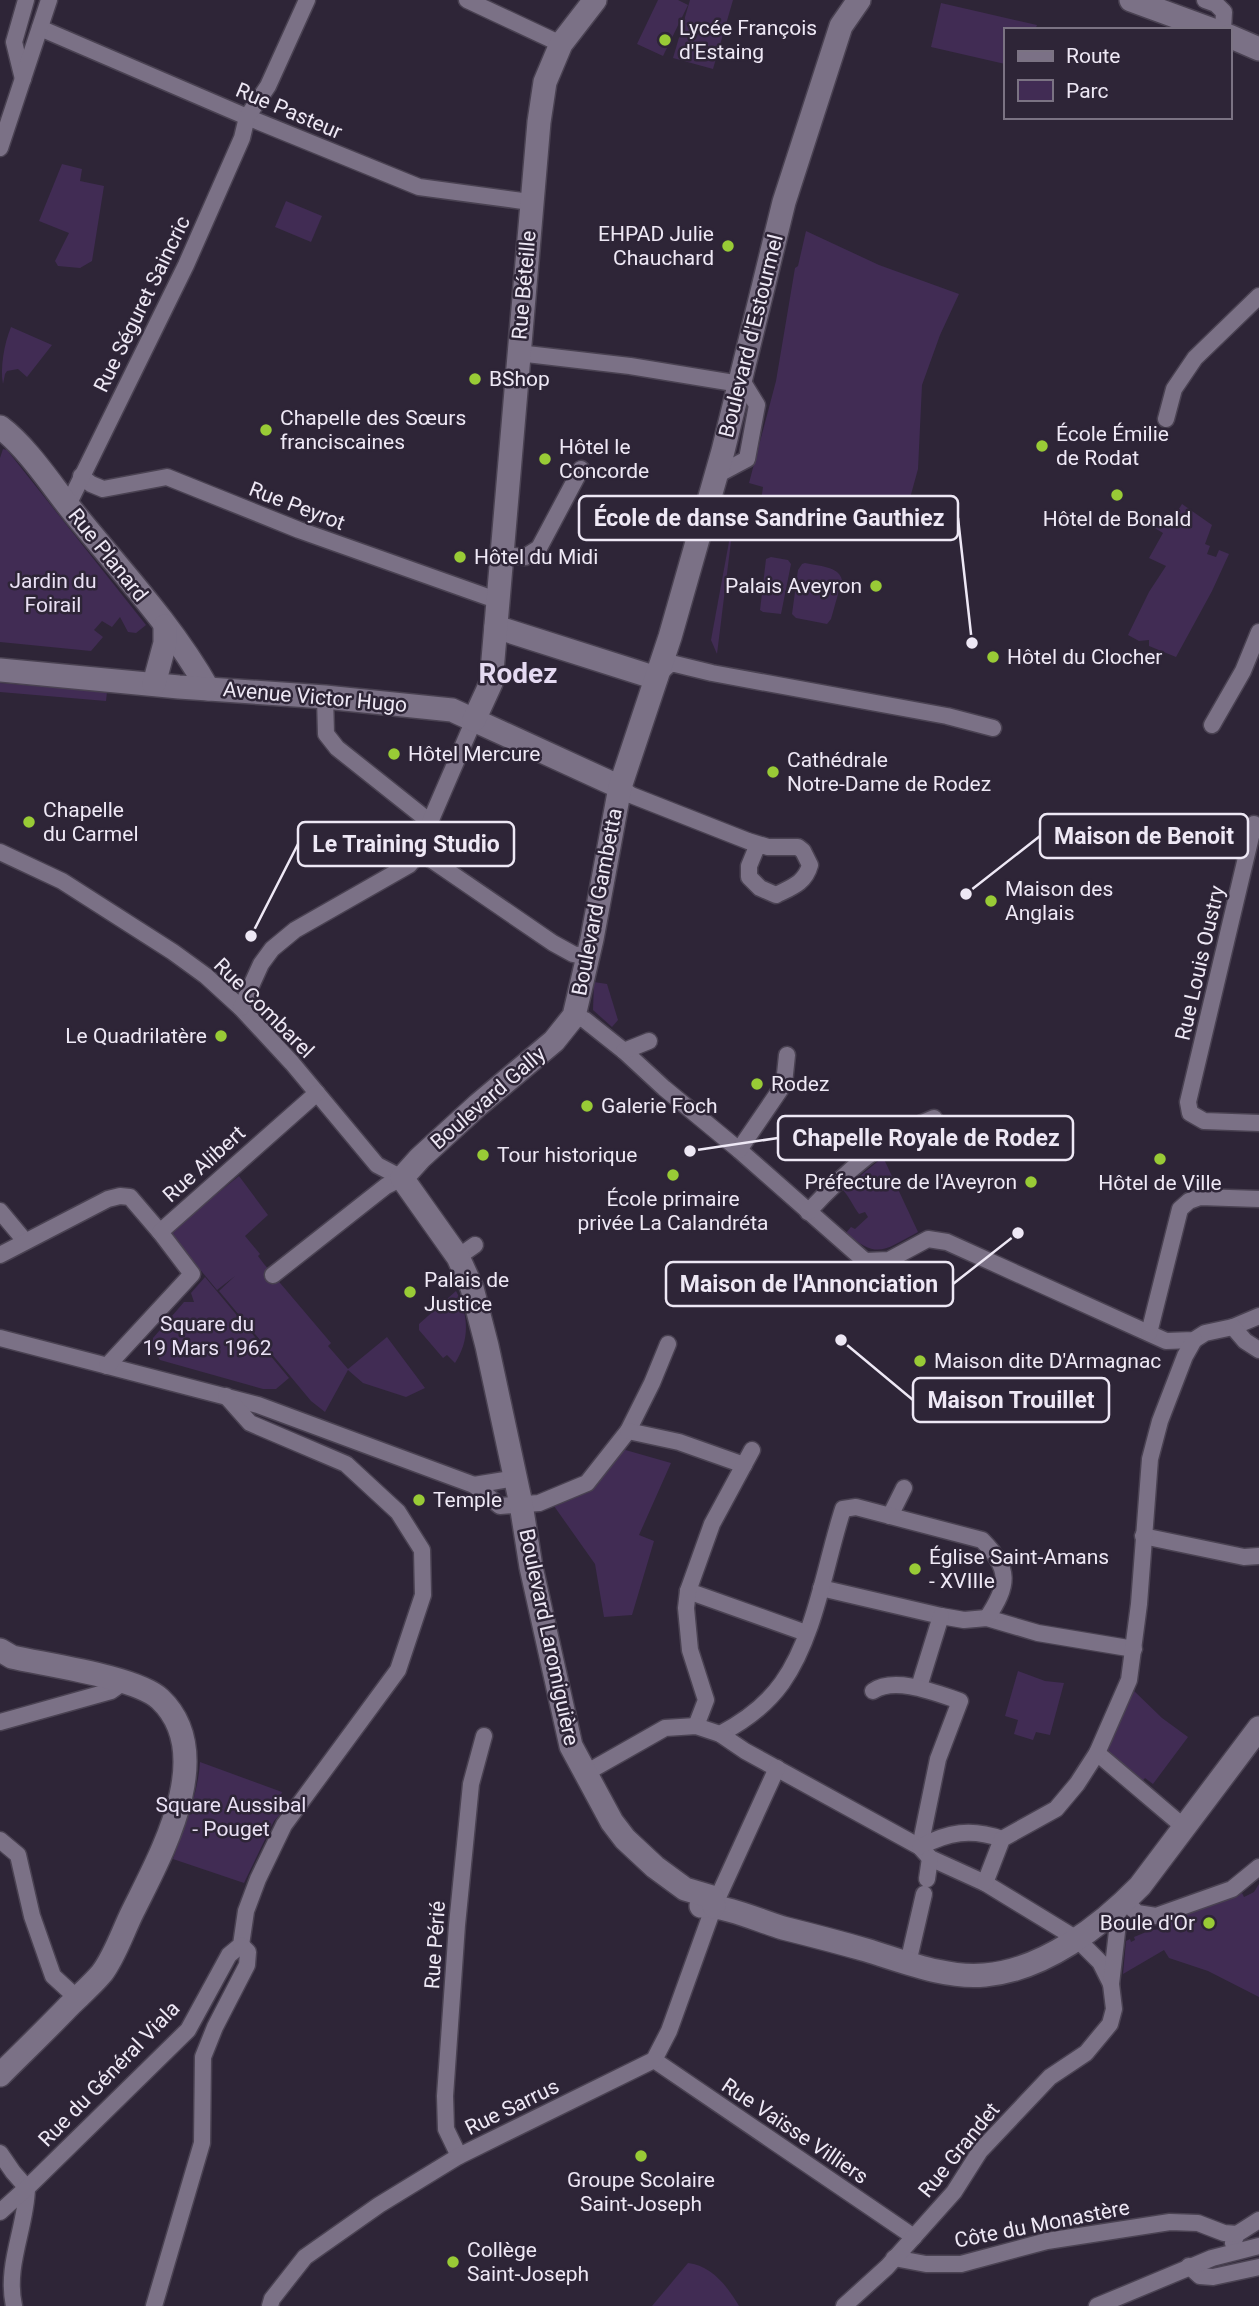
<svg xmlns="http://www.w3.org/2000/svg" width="1259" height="2306" viewBox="0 0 1259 2306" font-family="Roboto,sans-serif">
  <rect width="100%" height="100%" fill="#2e2537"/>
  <g fill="#412c54">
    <polygon points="658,0 678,0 688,5 663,56 637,44"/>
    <polygon points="690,0 733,0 713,69 673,58"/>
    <polygon points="941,3 1037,25 1035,30 1005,30 1005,64 931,47"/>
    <polygon points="62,164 82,169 80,181 104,186 92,261 80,268 58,266 55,261 69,233 39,221"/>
    <polygon points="286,201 322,216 311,242 275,227"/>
    <polygon points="806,231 879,265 959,294 940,335 922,385 918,469 904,520 863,512 861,520 761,501 763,487 749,483 776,381 795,268 798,266"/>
    <path d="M11 327 52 345 27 377 18 369 7 371 5 374 3 384C0 368 4 344 11 327Z"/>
    <polygon points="3,449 7,450 146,625 136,633 128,632 120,617 112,627 102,621 94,630 103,637 91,651 0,642 0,458"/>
    <polygon points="1182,504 1212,525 1205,544 1210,546 1207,554 1216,557 1219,550 1229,554 1212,591 1176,657 1149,646 1149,640 1139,641 1128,635 1149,592 1166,566 1149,558 1163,533 1153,527 1160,514 1172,520"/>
    <polygon points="735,509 717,654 711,640"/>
    <polygon points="771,557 788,560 791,564 781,614 763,612 760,610 766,559"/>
    <path d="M805 563C818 566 839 566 842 580L831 619 827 624 796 618 792 614 798 570 802 564Z"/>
    <polygon points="0,683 107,692 106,701 0,692"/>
    <polygon points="594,982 607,984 618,1020 612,1027 593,1010"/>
    <path d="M883 1157 918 1232C884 1250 878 1260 846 1233L851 1227 855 1229 868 1217 865 1212 859 1214C853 1206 850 1198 843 1190Z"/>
    <polygon points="239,1176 268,1215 245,1236 260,1254 258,1256 264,1264 331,1343 328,1346 348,1369 387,1337 425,1388 406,1397 363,1383 348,1370 325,1412 311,1401 219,1291 235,1276 217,1290 169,1232"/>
    <polygon points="205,1277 289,1378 276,1389 263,1389 160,1360 152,1347 153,1338 184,1302 194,1302 191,1293"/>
    <path d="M456 1291C469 1315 470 1340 455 1363L447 1355 443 1358 419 1330V1324Z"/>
    <polygon points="622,1449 671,1463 639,1535 654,1541 632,1615 604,1617 595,1564 554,1506 588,1489"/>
    <polygon points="1018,1671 1045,1681 1064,1683 1050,1735 1036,1732 1033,1740 1014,1734 1018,1720 1005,1716"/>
    <polygon points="1132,1689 1162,1718 1188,1737 1153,1784 1145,1778 1140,1784 1101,1752"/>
    <path d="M200 1762 282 1792 278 1803 287 1807 274 1821 244 1883 173 1859C184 1827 198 1795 200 1762Z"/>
    <polygon points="1259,1884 1259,1997 1208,1971 1169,1958 1164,1950 1123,1974 1126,1941 1130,1939 1131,1942 1135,1940 1134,1937 1151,1930 1162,1929 1167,1920 1242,1893 1244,1897 1254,1892"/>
    <path d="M688 2263C711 2265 728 2287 739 2306H652Z"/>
  </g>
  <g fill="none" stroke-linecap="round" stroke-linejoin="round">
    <defs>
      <g id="street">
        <polyline points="467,0 561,44"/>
        <polyline points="1205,0 1216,4 1224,12 1223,30"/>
        <polyline points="40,28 247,117 419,187 530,202"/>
        <polyline points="23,79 14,42 26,0"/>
        <polyline points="0,148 49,0"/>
        <polyline points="518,353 630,366 740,384"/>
        <polyline points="1166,419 1174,389 1195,358 1259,296"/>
        <polyline points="81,476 91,484 103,489 167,477 299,530 499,601"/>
        <polyline points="715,476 747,459 757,405 741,379"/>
        <polyline points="68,505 186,265 242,138 247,117 268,86 307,0"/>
        <polyline points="502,555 525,557 539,548 581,469"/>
        <polyline points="657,676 671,663 712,673 947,716 993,728"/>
        <polyline points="325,697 326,734 337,748 430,822"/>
        <polyline points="1212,725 1243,671 1259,632"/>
        <path d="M620 787 631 795 748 841 768 847H798L803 851 810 865C805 883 792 887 776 895L760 888 749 877V866L758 844"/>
        <polyline points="1254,824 1188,1102 1190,1113 1204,1121 1259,1123"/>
        <polyline points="0,852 62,881 173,952 206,976 241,1008 292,1063 377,1165 402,1178"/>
        <polyline points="420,852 553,943 573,954 588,957"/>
        <polyline points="241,1008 261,964 272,949 295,930 409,865 420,852 430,822 474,720"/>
        <polyline points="574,1016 585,1020 624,1051 664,1088 739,1150 865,1261 889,1260 928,1239 947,1242 1166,1341 1194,1340 1205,1333 1233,1327 1259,1316"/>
        <polyline points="624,1051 649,1041"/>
        <polyline points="739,1150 784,1084 787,1055"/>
        <polyline points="0,1211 25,1241"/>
        <path d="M808 1212C844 1173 884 1137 934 1118"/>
        <polyline points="0,1255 108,1199 120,1196 130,1197 160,1232"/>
        <polyline points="458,1257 475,1245"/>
        <polyline points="273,1275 386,1186 402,1178"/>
        <polyline points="1233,1327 1245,1341 1259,1350"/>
        <polyline points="1149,1333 1180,1209 1189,1201 1200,1197 1259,1199"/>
        <polyline points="0,1338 258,1405 474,1485 500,1506 539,1503 587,1483 628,1431 652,1383 668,1344"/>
        <polyline points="107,1366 192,1274 160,1232 317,1093"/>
        <polyline points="628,1431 679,1442 744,1465"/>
        <polyline points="474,1485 516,1478"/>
        <polyline points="890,1516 904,1488"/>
        <polyline points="1143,1536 1244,1557 1259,1556"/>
        <polyline points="821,1588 941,1616 964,1620 987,1618 1038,1633 1134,1649"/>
        <polyline points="688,1591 806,1633"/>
        <polyline points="919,1687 941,1616"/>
        <path d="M873 1691C895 1676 936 1693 960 1701L938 1759 920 1847"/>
        <polyline points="0,1722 111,1691 125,1681"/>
        <polyline points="696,1726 706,1700 690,1650 686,1608 688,1591 712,1524 752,1450"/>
        <path d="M720 1734C743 1722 767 1704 782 1683 816 1635 825 1564 843 1509L856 1507 982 1540C1011 1569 1009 1585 987 1618"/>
        <polyline points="1097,1753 1184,1827"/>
        <polyline points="584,1774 665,1728 696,1726 720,1734 745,1751 920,1847 930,1858 985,1883 1077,1939 1100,1962 1111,1984"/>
        <polyline points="0,1840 18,1855 32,1916 53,1976 77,1998"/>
        <path d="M920 1847C948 1832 971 1828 1002 1839"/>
        <polyline points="927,1879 930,1858"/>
        <polyline points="985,1883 1002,1839 1056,1809 1077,1784 1097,1753 1129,1680 1139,1604 1150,1459 1160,1421 1185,1356 1194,1340"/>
        <polyline points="1125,1901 1137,1913 1156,1916 1232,1889 1259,1867"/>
        <polyline points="908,1963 924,1894"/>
        <polyline points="654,2060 914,2237"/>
        <path d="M0 2153 13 2172 27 2188C26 2228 5 2265 14 2306"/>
        <polyline points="459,2156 446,2129 445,2096 457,1925 471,1784 484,1736"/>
        <polyline points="0,2212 31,2184 188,2030 229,1955 241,1945 246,1911 258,1879 284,1825 398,1670 423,1595 422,1550 398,1512 346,1464 250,1423 226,1396"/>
        <polyline points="1233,2243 1237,2234 1259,2220"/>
        <polyline points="894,2258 926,2264 961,2264 1047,2241 1170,2222 1198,2223 1224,2233 1237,2234"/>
        <polyline points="1189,2266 1200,2276 1213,2277 1259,2267"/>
        <polyline points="154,2306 202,2143 203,2057 215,2027 247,1965 248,1952 241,1945"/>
        <polyline points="270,2306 272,2299 305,2257 379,2205 459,2156 654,2060 669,2031 714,1906 777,1768"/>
        <polyline points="844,2306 887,2267 954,2192 980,2151 1050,2077 1086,2053 1110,2024 1114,2009 1111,1984 1118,1923 1117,1908"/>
        <polyline points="1097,2306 1212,2258 1259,2246"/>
      </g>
      <g id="secondary">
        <polyline points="1131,0 1213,30"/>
        <polyline points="1229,36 1259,49"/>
        <path d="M0 427C28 448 52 486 74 513 120 570 172 625 208 689"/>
        <polyline points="496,627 656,678"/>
        <polyline points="0,670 179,687 325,697 452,710 620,787"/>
        <polyline points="154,684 165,643 165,626"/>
        <polyline points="474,720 491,683 539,122 545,82 561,44 595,0"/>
        <path d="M0 1650 12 1657C47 1665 136 1677 160 1699 218 1754 161 1854 133 1911 123 1931 115 1956 102 1973 92 1985 79 1996 68 2007 46 2030 23 2052 0 2075"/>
        <path d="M701 1906C728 1906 757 1920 783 1928 811 1935 838 1942 866 1950 903 1961 946 1979 985 1975 1044 1970 1101 1926 1140 1886L1259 1728"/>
        <polyline points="714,1906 712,1897 685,1889 655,1867 625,1839 612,1822 571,1746 531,1567 521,1504 487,1346 472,1288 458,1257 402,1178 420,1158 478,1105 554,1041 574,1016 592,939 620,787 670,637 723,451 784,202 841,26 859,0"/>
      </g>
    </defs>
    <use href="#street" stroke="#4a4252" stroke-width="19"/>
    <use href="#secondary" stroke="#4a4252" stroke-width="26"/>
    <use href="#street" stroke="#7b7186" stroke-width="16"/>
    <use href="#secondary" stroke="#7b7186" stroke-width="23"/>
  </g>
  <g fill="#99cb36" stroke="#2e2537" stroke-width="2.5">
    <circle cx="665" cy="40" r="7"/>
    <circle cx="728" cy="246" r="7"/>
    <circle cx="475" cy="379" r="7"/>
    <circle cx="266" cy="430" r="7"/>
    <circle cx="1042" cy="446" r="7"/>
    <circle cx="545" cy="459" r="7"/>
    <circle cx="1117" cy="495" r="7"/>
    <circle cx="460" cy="557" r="7"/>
    <circle cx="876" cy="586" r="7"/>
    <circle cx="993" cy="657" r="7"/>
    <circle cx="394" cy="754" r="7"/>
    <circle cx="773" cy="772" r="7"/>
    <circle cx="29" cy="822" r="7"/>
    <circle cx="991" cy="901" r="7"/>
    <circle cx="221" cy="1036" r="7"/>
    <circle cx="757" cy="1084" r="7"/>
    <circle cx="587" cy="1106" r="7"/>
    <circle cx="483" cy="1155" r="7"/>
    <circle cx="1160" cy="1159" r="7"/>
    <circle cx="673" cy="1175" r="7"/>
    <circle cx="1031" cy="1182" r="7"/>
    <circle cx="410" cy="1292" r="7"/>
    <circle cx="920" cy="1361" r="7"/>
    <circle cx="419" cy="1500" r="7"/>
    <circle cx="915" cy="1569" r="7"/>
    <circle cx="1209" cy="1923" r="7"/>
    <circle cx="641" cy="2156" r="7"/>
    <circle cx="453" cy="2262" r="7"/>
  </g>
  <g text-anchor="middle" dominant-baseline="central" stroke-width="5" stroke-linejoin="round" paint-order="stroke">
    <g font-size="21" fill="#eee8f5" stroke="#2e2537" text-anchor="start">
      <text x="679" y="28">Lycée François<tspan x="679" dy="24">d'Estaing</tspan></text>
      <text x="714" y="234" text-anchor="end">EHPAD Julie<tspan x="714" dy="24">Chauchard</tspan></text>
      <text x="489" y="379">BShop</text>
      <text x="280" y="418">Chapelle des Sœurs<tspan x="280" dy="24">franciscaines</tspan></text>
      <text x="1056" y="434">École Émilie<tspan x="1056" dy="24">de Rodat</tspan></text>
      <text x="559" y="447">Hôtel le<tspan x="559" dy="24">Concorde</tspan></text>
      <text x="1117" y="519" text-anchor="middle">Hôtel de Bonald</text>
      <text x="474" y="557">Hôtel du Midi</text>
      <text x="862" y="586" text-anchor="end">Palais Aveyron</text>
      <text x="1007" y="657">Hôtel du Clocher</text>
      <text x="408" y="754">Hôtel Mercure</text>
      <text x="787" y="760">Cathédrale<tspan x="787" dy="24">Notre-Dame de Rodez</tspan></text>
      <text x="43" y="810">Chapelle<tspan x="43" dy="24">du Carmel</tspan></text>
      <text x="1005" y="889">Maison des<tspan x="1005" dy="24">Anglais</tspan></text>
      <text x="207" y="1036" text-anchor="end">Le Quadrilatère</text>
      <text x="771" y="1084">Rodez</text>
      <text x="601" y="1106">Galerie Foch</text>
      <text x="497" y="1155">Tour historique</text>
      <text x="1017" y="1182" text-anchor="end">Préfecture de l'Aveyron</text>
      <text x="1160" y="1183" text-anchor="middle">Hôtel de Ville</text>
      <text x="673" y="1199" text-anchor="middle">École primaire<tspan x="673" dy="24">privée La Calandréta</tspan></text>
      <text x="424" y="1280">Palais de<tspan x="424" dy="24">Justice</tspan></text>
      <text x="934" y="1361">Maison dite D'Armagnac</text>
      <text x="433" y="1500">Temple</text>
      <text x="929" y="1557">Église Saint-Amans<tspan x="929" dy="24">- XVIIIe</tspan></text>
      <text x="1195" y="1923" text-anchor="end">Boule d'Or</text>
      <text x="641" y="2180" text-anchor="middle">Groupe Scolaire<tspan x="641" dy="24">Saint-Joseph</tspan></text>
      <text x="467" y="2250">Collège<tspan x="467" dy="24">Saint-Joseph</tspan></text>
    </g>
    <g font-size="21" fill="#eee8f5" stroke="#2e2537">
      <text transform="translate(289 111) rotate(23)">Rue Pasteur</text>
      <text transform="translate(524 285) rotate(-85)">Rue Béteille</text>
      <text transform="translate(142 304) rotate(-64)">Rue Séguret Saincric</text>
      <text transform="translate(751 336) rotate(-76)">Boulevard d'Estourmel</text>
      <text transform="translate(297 506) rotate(21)">Rue Peyrot</text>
      <text transform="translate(108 555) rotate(51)">Rue Planard</text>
      <text transform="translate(315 697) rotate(5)">Avenue Victor Hugo</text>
      <text transform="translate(597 902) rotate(-79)">Boulevard Gambetta</text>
      <text transform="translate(1200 963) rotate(-77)">Rue Louis Oustry</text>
      <text transform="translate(264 1008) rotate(45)">Rue Combarel</text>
      <text transform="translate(488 1098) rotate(-41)">Boulevard Gally</text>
      <text transform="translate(204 1164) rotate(-42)">Rue Alibert</text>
      <text transform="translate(549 1637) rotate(78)">Boulevard Laromiguière</text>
      <text transform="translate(435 1945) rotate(-86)">Rue Périé</text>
      <text transform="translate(109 2074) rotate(-46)">Rue du Général Viala</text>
      <text transform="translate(512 2107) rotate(-26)">Rue Sarrus</text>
      <text transform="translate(795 2131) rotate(34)">Rue Vaïsse Villiers</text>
      <text transform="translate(959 2150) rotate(-51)">Rue Grandet</text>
      <text transform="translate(1042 2224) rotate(-11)">Côte du Monastère</text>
    </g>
    <g font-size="21" fill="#e9e0f4" stroke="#2e2537">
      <text x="53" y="581">Jardin du<tspan x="53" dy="24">Foirail</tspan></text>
      <text x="207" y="1324">Square du<tspan x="207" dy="24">19 Mars 1962</tspan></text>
      <text x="231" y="1805">Square Aussibal<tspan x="231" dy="24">- Pouget</tspan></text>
    </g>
    <g font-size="28" font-weight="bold" fill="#e5daf2" stroke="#2e2537">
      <text x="518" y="673">Rodez</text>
    </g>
  </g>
  <path fill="none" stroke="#eee8f5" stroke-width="2.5" d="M972 643L958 518M966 894L1040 836M251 936L298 844M690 1151L778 1138M1018 1233L953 1284M841 1340L913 1400"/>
  <g fill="#eee8f5" stroke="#2e2537" stroke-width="2.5">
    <circle cx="972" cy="643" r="7"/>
    <circle cx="966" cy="894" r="7"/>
    <circle cx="251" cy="936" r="7"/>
    <circle cx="690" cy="1151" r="7"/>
    <circle cx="1018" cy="1233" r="7"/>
    <circle cx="841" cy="1340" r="7"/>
  </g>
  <g fill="#2e2537" stroke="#eee8f5" stroke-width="2.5">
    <rect x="579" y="496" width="379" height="44" rx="7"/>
    <rect x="1040" y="814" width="208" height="44" rx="7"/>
    <rect x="298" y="822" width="216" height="44" rx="7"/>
    <rect x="778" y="1116" width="295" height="44" rx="7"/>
    <rect x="666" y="1262" width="287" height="44" rx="7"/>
    <rect x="913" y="1378" width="196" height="44" rx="7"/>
  </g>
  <g font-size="23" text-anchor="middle" font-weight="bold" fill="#eee8f5">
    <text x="769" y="526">École de danse Sandrine Gauthiez</text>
    <text x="1144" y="844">Maison de Benoit</text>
    <text x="406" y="852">Le Training Studio</text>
    <text x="926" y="1146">Chapelle Royale de Rodez</text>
    <text x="809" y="1292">Maison de l'Annonciation</text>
    <text x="1011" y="1408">Maison Trouillet</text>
  </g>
  <rect x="1004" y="28" width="228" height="91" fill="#2e2537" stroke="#7b7383" stroke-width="2"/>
  <rect x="1018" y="51" width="35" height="10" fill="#7b7186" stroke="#7b7383" stroke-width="2"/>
  <text x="1066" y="63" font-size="21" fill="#eee8f5">Route</text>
  <rect x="1018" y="80" width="35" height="21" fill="#412c54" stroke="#7b7383" stroke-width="2"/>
  <text x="1066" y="98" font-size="21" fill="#eee8f5">Parc</text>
</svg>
